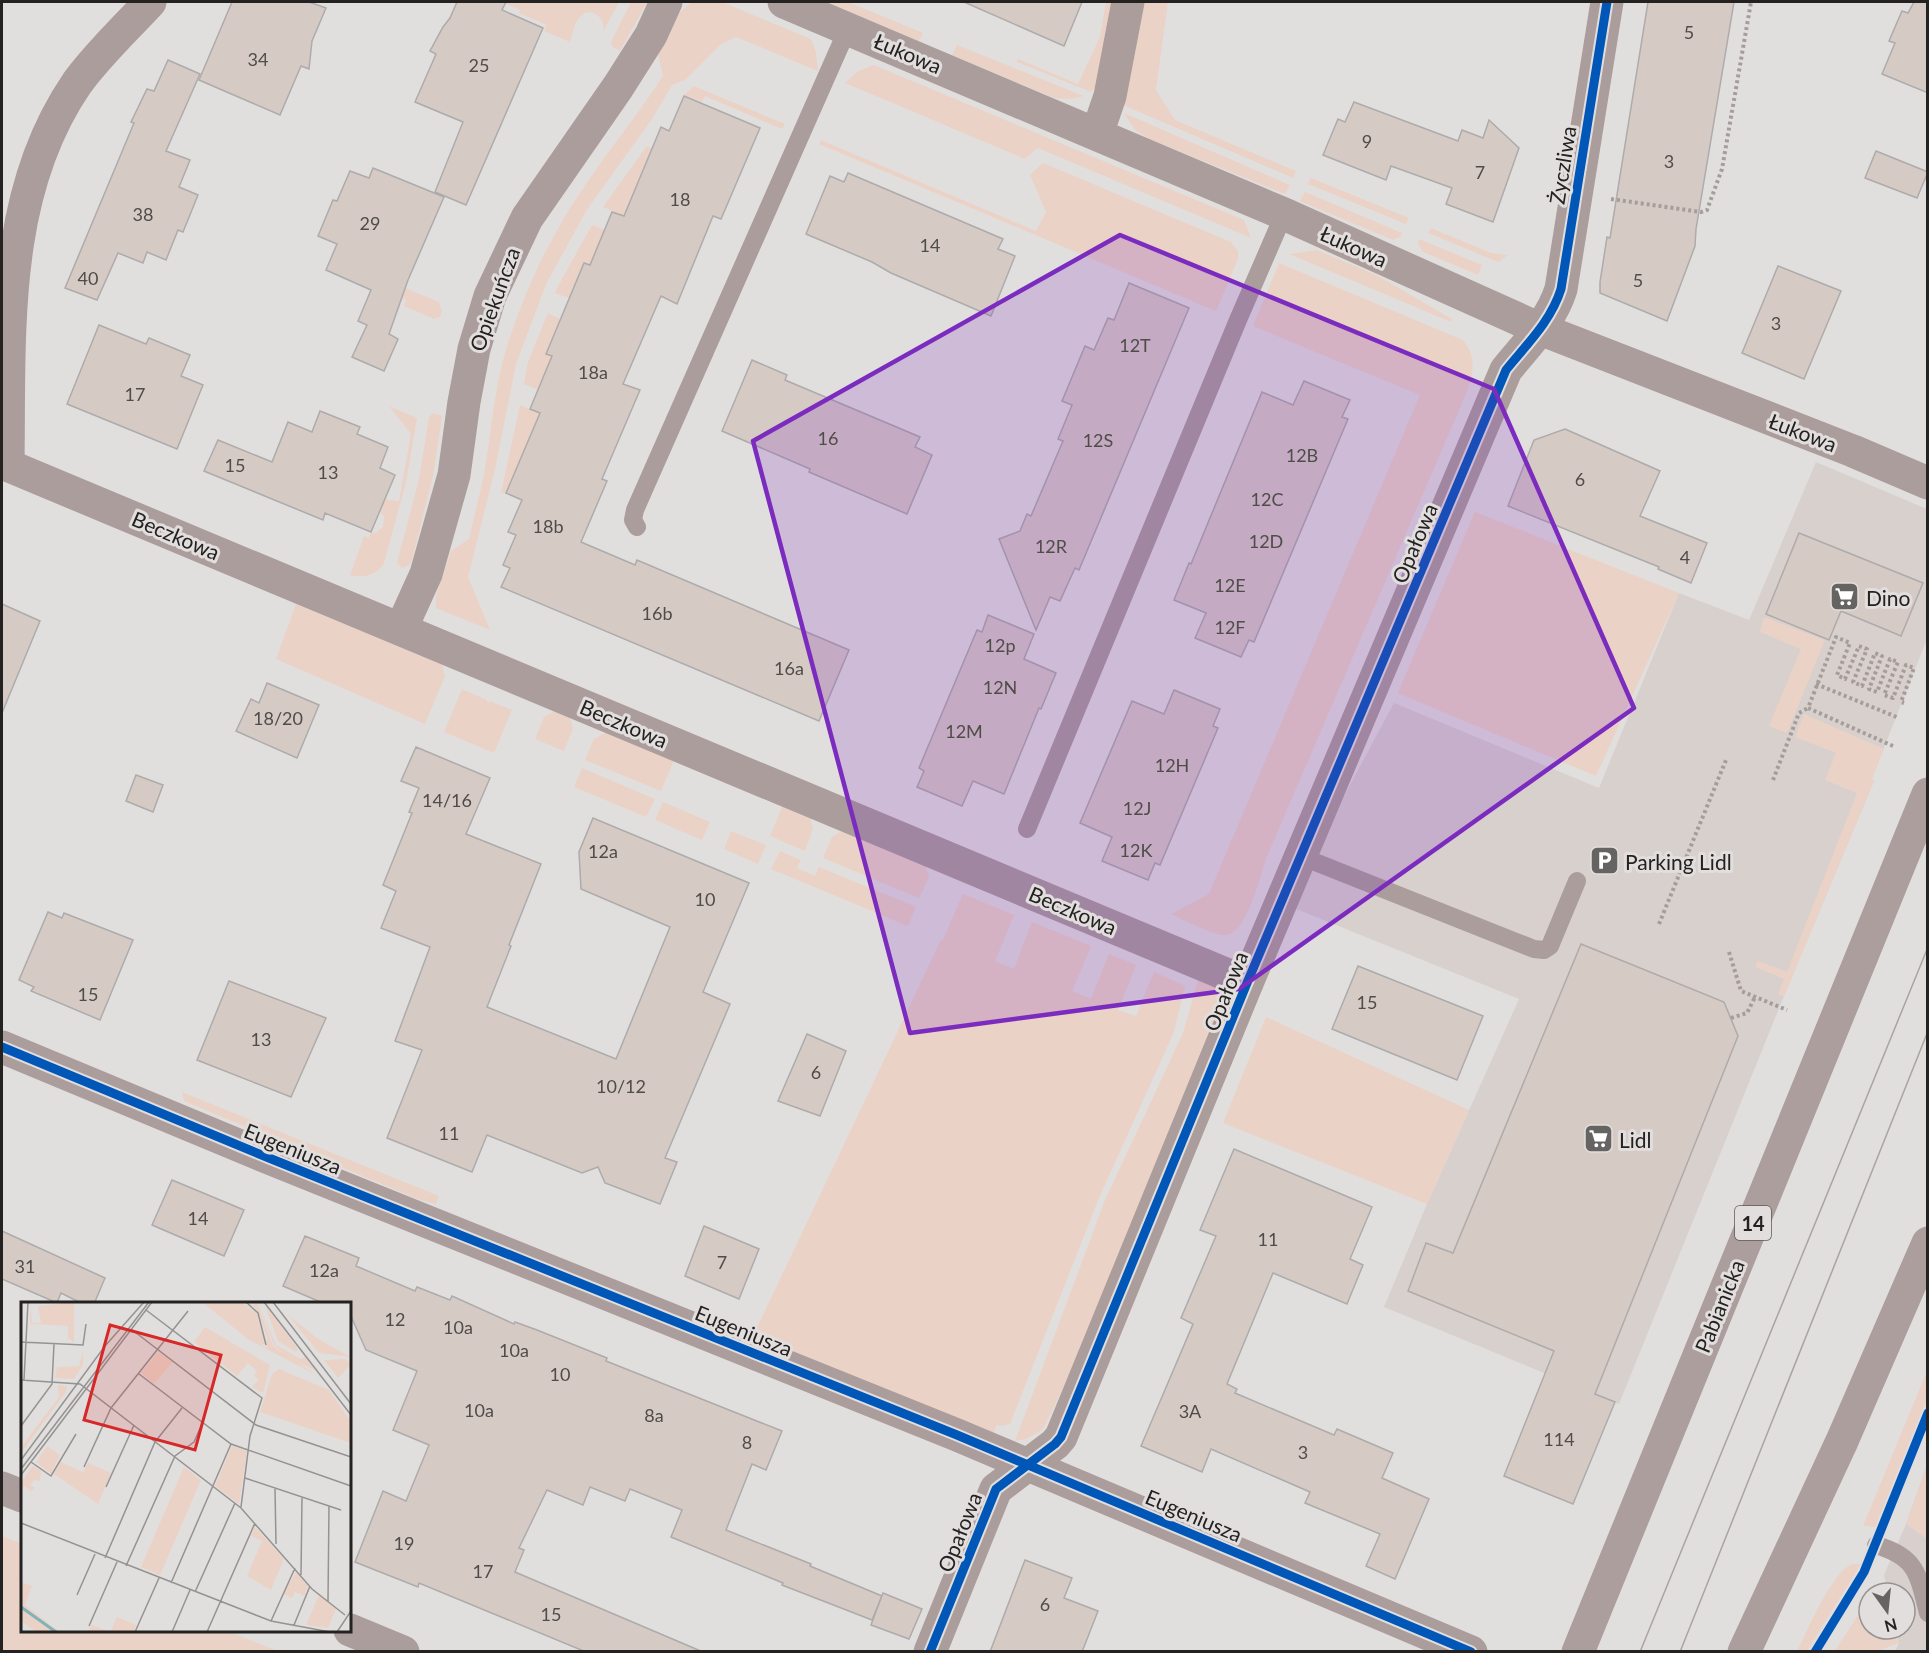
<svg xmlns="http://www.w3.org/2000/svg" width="1929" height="1653" viewBox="0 0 1929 1653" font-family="Lato,sans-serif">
  <rect width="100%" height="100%" fill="#e1dfde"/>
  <g fill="#d7d0cd">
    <polygon points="1816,462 1927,509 1927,639 1872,778 1874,781 1784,996 1619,1404 1384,1307 1427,1204 1519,999 1294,908 1342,800 1394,703 1599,788 1679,593 1749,620"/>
    <polygon points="1927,1465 1927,1651 1895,1651 1899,1643 1896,1629 1905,1629 1905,1593 1888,1593 1884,1575 1906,1524"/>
  </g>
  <g fill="#ebd2c6">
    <path d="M507 2H619L603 32C607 18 590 4 579 18 574 24 572 35 570 42L544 31 547 25 519 13 520 10 506 4Z"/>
    <polygon points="631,2 647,2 620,51 612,46 611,42"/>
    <path d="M692 2H722L811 39 816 52 818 71 736 37 721 44 685 80 672 85 652 119 588 208 547 282 516 364 495 469 468 577 490 630 436 608V596L451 551 469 539C474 515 481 492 485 468 492 426 495 383 508 343 526 287 553 231 586 184 611 147 639 113 663 76L658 55 680 12Z"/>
    <polygon points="825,2 848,2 923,33 919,41"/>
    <polygon points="1106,2 1114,2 1095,88 1091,92 1017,62 1018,59 1078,84 1100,37"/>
    <polygon points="1138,2 1168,2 1156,90 1175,120 1296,171 1293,178 1123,105"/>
    <polygon points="957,45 1084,96 1071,99 1054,98 952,55"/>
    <polygon points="874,65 1244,220 1251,238 1038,148 1025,159 845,83 858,71"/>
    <polygon points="694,86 785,124 782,129 705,96 702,102 684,95"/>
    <polygon points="1124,113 1290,185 1285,194 1149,139 1135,130"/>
    <polygon points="821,140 1036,231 1046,212 1030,175 1043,163 1231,242 1238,251 1238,259 1216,311 819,144"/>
    <polygon points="646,147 652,148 624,216 603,207"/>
    <polygon points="1311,178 1409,218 1406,224 1308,184"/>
    <polygon points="1305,192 1402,233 1401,236 1393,240 1300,201"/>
    <polygon points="592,225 605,230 601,270 584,263 569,298 555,293 558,286"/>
    <polygon points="1431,228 1491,253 1508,255 1498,262 1428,233"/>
    <polygon points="1419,239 1482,265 1478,275 1423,252 1418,243"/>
    <polygon points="1317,250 1376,275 1452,319 1451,322 1289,254"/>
    <path d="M1279 263 1463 340C1478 358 1473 376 1465 396L1267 856C1260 875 1247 936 1224 935 1213 935 1182 919 1171 914L1209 894 1420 395 1253 326Z"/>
    <polygon points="395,284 439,302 442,311 440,317 434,319 404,306 406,300 391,294"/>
    <polygon points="548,313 560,319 546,353 562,361 548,394 524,384 528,362"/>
    <polygon points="520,405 540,413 506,493 501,493"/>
    <path d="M389 406 417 418 406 482 384 563C376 576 364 578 350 575L364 536 369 538 371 532 376 533 383 527 384 516 380 512 385 499 399 501 411 434Z"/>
    <polygon points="433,413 442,416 433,476 412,560 409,565 402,568 397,563 419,479 429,417"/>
    <polygon points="1475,512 1679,593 1596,776 1398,693"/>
    <polygon points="296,604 442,664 445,676 425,724 276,659"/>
    <polygon points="1764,617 1825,640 1787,733 1769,726 1801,649 1760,632"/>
    <polygon points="462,689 487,700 487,702 489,703 490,701 512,710 494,753 444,732"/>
    <polygon points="555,711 570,717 573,728 564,751 535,739 544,717"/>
    <polygon points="1804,714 1884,749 1872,778 1874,781 1784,996 1778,994 1784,979 1755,967 1758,961 1787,972 1857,793 1825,780 1836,753 1795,737"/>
    <polygon points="607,732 674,760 661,791 585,760 594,739"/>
    <polygon points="582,768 655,799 646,817 574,787"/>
    <polygon points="663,802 710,822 702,840 655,820"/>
    <polygon points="783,805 810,816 813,829 805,851 770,836"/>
    <polygon points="844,830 925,864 929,877 919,898 823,858 832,837"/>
    <polygon points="731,831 766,845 758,864 724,849"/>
    <polygon points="780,851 801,860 797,868 815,876 819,867 916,907 908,926 771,869"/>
    <polygon points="963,894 1014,915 995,961 1014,969 1032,922 1091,946 1072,991 1091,999 1109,954 1136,965 1118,1010 1136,1016 1154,972 1185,986 1174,1032 1099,1198 1010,1424 1003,1426 997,1425 993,1434 753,1336 941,940 943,940"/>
    <polygon points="1199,977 1218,989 1223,1005 1103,1302 1053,1409 1044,1427 1039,1432 1026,1439 1015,1441 1105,1200 1183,1033"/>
    <polygon points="1266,1017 1469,1110 1427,1204 1223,1123"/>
    <polygon points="182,1092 439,1196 436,1204 420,1200 184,1101"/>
    <polygon points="1927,1371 1927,1399 1877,1527 1863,1526"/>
    <polygon points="1927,1465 1927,1539 1906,1524"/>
    <polygon points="2,1536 22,1544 22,1630 228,1631 278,1651 2,1651"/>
    <path d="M1852 1564H1861L1807 1651H1797C1808 1630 1831 1573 1852 1564Z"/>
    <polygon points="1869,1598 1869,1629 1896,1629 1899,1643 1878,1651 1835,1651"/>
  </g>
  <g fill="#d6cac4" stroke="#adabab" stroke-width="1.5">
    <polygon points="232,2 309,2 326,8 312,41 309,69 301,66 280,115 199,80"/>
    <polygon points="457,2 506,2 502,10 543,28 466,205 435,192 463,122 415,102 436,54 430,51 443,27 450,18"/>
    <polygon points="964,2 1082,2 1064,46"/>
    <polygon points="1648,2 1734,2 1696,229 1695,246 1667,321 1600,293 1600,282 1607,237 1610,238"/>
    <polygon points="1914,2 1928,2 1928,93 1882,74 1895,43 1889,41 1902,11 1908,13"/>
    <polygon points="168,60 200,74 166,151 190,160 179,187 198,195 183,232 178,230 166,260 147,252 143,263 118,253 97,300 65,288 134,123 131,122 147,89 154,91"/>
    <polygon points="684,96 760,128 721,219 713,216 677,304 661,296 623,384 640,390 602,479 607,481 581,542 635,565 637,560 849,650 819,721 501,587 510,568 503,565 516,535 508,532 522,500 506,493 540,413 530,409 552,356 546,354 584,263 590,265 612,212 624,216 661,127 669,131"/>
    <polygon points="1354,102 1458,141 1462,130 1483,138 1489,120 1519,148 1493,222 1446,204 1452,188 1391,166 1386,180 1323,155 1338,119 1345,122"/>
    <polygon points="1876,151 1928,172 1917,198 1865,178"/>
    <polygon points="373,168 444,197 408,280 389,334 398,339 384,371 352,357 367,325 358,321 371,290 326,270 337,244 318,236 333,200 337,201 350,171 369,178"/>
    <polygon points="848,173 1003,239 998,249 1015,256 991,316 891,273 872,262 806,234 830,176 844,182"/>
    <polygon points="1778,266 1841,291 1804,379 1742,353"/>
    <polygon points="1129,283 1189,308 1079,570 1075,568 1060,601 1050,597 1036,630 999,539 1020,531 1027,514 1031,516 1063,441 1058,439 1072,405 1062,401 1085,346 1094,350 1108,318 1114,320"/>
    <polygon points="99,325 146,344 149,338 190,355 181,376 203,385 177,449 67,404"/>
    <polygon points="752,360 787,375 785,380 920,437 915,447 932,455 907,514 809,472 810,469 722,431"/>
    <polygon points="1304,381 1350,400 1342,417 1348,419 1254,642 1249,640 1241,657 1195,638 1206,613 1174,600 1189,563 1191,564 1262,392 1293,405"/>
    <polygon points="320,411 360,427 357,434 388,447 380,468 395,475 371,532 325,513 323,520 204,471 218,440 272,462 288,422 312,432"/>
    <polygon points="1565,429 1660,471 1640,516 1707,543 1691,583 1658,569 1659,567 1508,506 1534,440"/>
    <polygon points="1799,533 1923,583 1901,636 1841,611 1829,640 1766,614"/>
    <polygon points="2,604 40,621 2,713"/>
    <polygon points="988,615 1034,634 1024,659 1056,673 1041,709 1039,708 1004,794 973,781 962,806 917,787 924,771 919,768 977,630 982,632"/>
    <polygon points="267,683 319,705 297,758 236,731 251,699 259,703"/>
    <polygon points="1174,690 1220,709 1213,726 1218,728 1160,865 1155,863 1148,880 1102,861 1112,837 1080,823 1132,701 1164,714"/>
    <polygon points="416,747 490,778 466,834 541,864 509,945 511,946 487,1007 616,1059 670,927 581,889 579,852 593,818 749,883 703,992 730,1004 665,1158 677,1162 660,1204 605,1183 598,1167 582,1173 487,1135 472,1172 387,1138 422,1050 395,1041 430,947 381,928 396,891 383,885 412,813 409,812 419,788 401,781"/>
    <polygon points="136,775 163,785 153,812 126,801"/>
    <polygon points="48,912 62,918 64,913 133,940 100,1020 31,991 34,987 19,980"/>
    <polygon points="1581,944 1724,1002 1738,1036 1595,1394 1615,1402 1573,1504 1504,1476 1554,1351 1408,1291 1426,1243 1453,1253"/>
    <polygon points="1358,966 1483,1016 1457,1080 1332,1029"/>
    <polygon points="229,981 326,1018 291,1097 197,1060"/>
    <polygon points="807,1034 846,1051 820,1116 778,1101"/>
    <polygon points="1234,1149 1372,1207 1350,1259 1363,1265 1347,1304 1273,1273 1227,1384 1237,1389 1235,1393 1334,1435 1337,1429 1393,1453 1382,1478 1429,1499 1395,1579 1366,1566 1380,1534 1305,1503 1310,1492 1211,1449 1202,1472 1141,1446 1193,1324 1181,1318 1216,1236 1200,1230"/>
    <polygon points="172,1180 244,1210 224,1256 152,1225"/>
    <polygon points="704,1226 759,1249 739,1299 685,1276"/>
    <polygon points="2,1231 105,1278 94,1304 83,1304 61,1293 57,1303 2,1279"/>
    <polygon points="305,1236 359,1258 356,1266 415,1291 417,1287 450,1300 452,1296 514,1324 515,1322 537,1330 607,1358 606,1361 782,1431 766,1470 752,1464 726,1530 811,1564 810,1566 882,1596 872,1620 782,1585 783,1583 671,1537 682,1510 630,1489 625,1501 590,1487 583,1505 547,1490 519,1548 524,1550 515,1572 703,1652 586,1652 419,1583 418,1587 355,1562 383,1491 406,1501 429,1445 393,1430 417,1371 366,1350 350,1314 350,1304 325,1304 283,1286"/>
    <polygon points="1025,1560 1072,1578 1064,1598 1098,1611 1082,1652 990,1652"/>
    <polygon points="883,1593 922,1609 909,1639 871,1625"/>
  </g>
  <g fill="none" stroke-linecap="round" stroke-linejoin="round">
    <g stroke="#a69d9b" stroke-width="4" stroke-dasharray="3 3" stroke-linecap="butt">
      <polyline points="1611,199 1701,212 1707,210 1722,169 1751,2"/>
      <polyline points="1816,684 1899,718"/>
      <polyline points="1893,746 1808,708 1836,637 1850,643 1837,675 1845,679 1859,646 1867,649 1853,682 1862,686 1875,653 1882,656 1869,689 1877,692 1890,659 1898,662 1884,695 1893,698 1906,665 1914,668 1901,702 1904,703"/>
      <polyline points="1773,780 1799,713 1808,708"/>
      <polyline points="1659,924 1726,760"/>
      <polyline points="1729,952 1741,991 1787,1010"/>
      <polyline points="1731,1018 1747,1013 1755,997"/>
    </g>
    <g stroke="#ab9d9b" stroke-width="18">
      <polyline points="637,527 633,520 635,510 848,28"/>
      <polyline points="1027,829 1238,320 1284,214"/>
      <polyline points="1300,856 1534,949 1544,950 1550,946 1577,881"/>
      <path d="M1876 1545C1917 1557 1918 1574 1928 1613"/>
    </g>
    <g stroke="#ab9d9b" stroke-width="33">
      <polyline points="784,2 1284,214 1540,329 1853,451 1928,483"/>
      <polyline points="1097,134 1110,96 1128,2"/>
      <polyline points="2,463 1247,983"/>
      <path d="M8 465C10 335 0 195 77 83 98 54 126 28 150 2"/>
      <polyline points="401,629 426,574 454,475 464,402 474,349 490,296 527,218 618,87 651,35 666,2"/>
      <polyline points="2,1047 269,1158 957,1435 1471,1652"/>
      <polyline points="2,1488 22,1496"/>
      <polyline points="350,1630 403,1652"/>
      <path d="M930 1652 996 1489 1055 1444 1061 1437 1247 983 1506 370C1527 344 1551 321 1561 289L1607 2"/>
    </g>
    <g stroke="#ac9e9d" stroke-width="33">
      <polyline points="1578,1652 1928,794"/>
      <polyline points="1744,1652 1842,1441 1928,1243"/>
    </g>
    <g stroke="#aba3a1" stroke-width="1.5">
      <polyline points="1640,1652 1928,947"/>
      <polyline points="1680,1652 1928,1031"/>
    </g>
    <defs>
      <g id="cycleway">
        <polyline points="2,1047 269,1158 957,1435 1471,1652"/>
        <path d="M930 1652 996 1489 1055 1444 1061 1437 1247 983 1506 370C1527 344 1551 321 1561 289L1607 2"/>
        <polyline points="1815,1652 1864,1572 1928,1413"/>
      </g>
    </defs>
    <use href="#cycleway" stroke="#e2dedd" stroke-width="13"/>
    <use href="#cycleway" stroke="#0057b8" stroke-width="9"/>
  </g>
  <path fill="#7b2cbf" fill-opacity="0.2" stroke="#7b2cbf" stroke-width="4.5" stroke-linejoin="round" d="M1120 235 1494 389 1634 708 1239 989 910 1033 753 441Z"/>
  <defs>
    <symbol id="supermarket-square" viewBox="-11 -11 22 22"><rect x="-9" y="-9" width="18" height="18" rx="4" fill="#666463" stroke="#e2dedd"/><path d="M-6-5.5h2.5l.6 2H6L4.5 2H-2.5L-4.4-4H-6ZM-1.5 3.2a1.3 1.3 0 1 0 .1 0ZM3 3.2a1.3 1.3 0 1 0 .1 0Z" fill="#fff"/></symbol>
    <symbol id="parking-square" viewBox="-11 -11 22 22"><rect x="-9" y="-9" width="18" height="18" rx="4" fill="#666463" stroke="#e2dedd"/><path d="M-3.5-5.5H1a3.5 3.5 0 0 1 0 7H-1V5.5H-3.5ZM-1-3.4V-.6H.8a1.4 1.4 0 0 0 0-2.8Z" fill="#fff"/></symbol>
  </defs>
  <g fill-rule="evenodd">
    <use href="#supermarket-square" x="1828" y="580" width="33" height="33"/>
    <use href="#parking-square" x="1588" y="844" width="33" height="33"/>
    <use href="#supermarket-square" x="1582" y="1122" width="33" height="33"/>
  </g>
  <g text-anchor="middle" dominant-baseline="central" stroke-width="6" stroke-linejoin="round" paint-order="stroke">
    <g font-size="18" fill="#504c4a">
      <text x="1689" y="32">5</text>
      <text x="258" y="59">34</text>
      <text x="479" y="65">25</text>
      <text x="1367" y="141">9</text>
      <text x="1669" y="161">3</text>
      <text x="1480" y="172">7</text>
      <text x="680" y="199">18</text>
      <text x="143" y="214">38</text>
      <text x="370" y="223">29</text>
      <text x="930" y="245">14</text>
      <text x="88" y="278">40</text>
      <text x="1638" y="280">5</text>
      <text x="1776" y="323">3</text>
      <text x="1135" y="345">12T</text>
      <text x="593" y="372">18a</text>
      <text x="135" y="394">17</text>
      <text x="828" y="438">16</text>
      <text x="1098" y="440">12S</text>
      <text x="1302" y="455">12B</text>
      <text x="235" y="465">15</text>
      <text x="328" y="472">13</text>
      <text x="1580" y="479">6</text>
      <text x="1267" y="499">12C</text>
      <text x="548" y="526">18b</text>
      <text x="1266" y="541">12D</text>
      <text x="1051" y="546">12R</text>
      <text x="1685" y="557">4</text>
      <text x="1230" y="585">12E</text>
      <text x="657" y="613">16b</text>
      <text x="1230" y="627">12F</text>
      <text x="1000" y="645">12p</text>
      <text x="789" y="668">16a</text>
      <text x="1000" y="687">12N</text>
      <text x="278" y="718">18/20</text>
      <text x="964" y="731">12M</text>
      <text x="1172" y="765">12H</text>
      <text x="447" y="800">14/16</text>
      <text x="1137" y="808">12J</text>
      <text x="1136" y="850">12K</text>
      <text x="603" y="851">12a</text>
      <text x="705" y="899">10</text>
      <text x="88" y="994">15</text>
      <text x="1367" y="1002">15</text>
      <text x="261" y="1039">13</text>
      <text x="816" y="1072">6</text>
      <text x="621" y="1086">10/12</text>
      <text x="449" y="1133">11</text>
      <text x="198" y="1218">14</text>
      <text x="1268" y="1239">11</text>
      <text x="722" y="1262">7</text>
      <text x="25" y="1266">31</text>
      <text x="324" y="1270">12a</text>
      <text x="395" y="1319">12</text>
      <text x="458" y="1327">10a</text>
      <text x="514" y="1350">10a</text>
      <text x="560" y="1374">10</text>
      <text x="479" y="1410">10a</text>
      <text x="1190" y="1411">3A</text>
      <text x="654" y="1415">8a</text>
      <text x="1559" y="1439">114</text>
      <text x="747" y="1442">8</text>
      <text x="1303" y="1452">3</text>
      <text x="404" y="1543">19</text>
      <text x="483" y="1571">17</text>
      <text x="1045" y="1604">6</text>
      <text x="551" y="1614">15</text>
    </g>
    <rect fill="#e2dedd" stroke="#5c5a59" stroke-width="1.5" x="1735" y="1206" width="36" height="34" rx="4.5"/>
    <g font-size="20" font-weight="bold" fill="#232221">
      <text x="1753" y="1223">14</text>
    </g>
    <g font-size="21" fill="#232221" stroke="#e2dedd">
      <text transform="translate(908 53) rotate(23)">Łukowa</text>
      <text transform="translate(1562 165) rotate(-81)">Życzliwa</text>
      <text transform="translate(1354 246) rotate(24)">Łukowa</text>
      <text transform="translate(494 299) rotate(-70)">Opiekuńcza</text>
      <text transform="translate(1803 432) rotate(21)">Łukowa</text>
      <text transform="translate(176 535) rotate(23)">Beczkowa</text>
      <text transform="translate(1414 543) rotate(-67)">Opałowa</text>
      <text transform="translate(624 723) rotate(23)">Beczkowa</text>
      <text transform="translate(1073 910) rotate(23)">Beczkowa</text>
      <text transform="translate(1225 991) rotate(-68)">Opałowa</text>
      <text transform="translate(293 1148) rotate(22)">Eugeniusza</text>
      <text transform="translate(1719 1306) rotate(-68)">Pabianicka</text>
      <text transform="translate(744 1330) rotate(22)">Eugeniusza</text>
      <text transform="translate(1194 1515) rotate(23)">Eugeniusza</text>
      <text transform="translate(959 1532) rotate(-68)">Opałowa</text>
    </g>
    <g font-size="21" fill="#232221" stroke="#e2dedd" text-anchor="start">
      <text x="1866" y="597">Dino</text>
      <text x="1625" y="861">Parking Lidl</text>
      <text x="1619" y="1139">Lidl</text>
    </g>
  </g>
  <g transform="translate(21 1302)">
    <rect width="330" height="330" fill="#e1dfde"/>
    <path d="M10 0 11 21H20L17 4 53 0V41L49 37 35 40 47 37V24L9 22ZM181 0H222L236 12 244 42 240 43 245 46 246 35 237 9 232 4 236 0 252 44 297 74 228 38ZM237 0 255 43 280 57 284 55 294 68 271 58 253 43ZM244 3 277 47 275 50 257 39ZM267 13 297 37 330 55 298 51ZM184 25 249 63 242 91 231 85 238 77 233 74 236 69 227 61 216 74 173 40ZM62 48V63L53 77 34 76 36 65 58 64ZM137 50 152 60 133 82 120 71ZM324 57 330 62 317 76 303 58ZM258 67 308 88 330 120V141L239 110 251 72ZM37 83 46 84 45 90 0 151V145L38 95ZM26 144 39 153 30 172 15 160ZM211 144 226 149 218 202 194 184ZM38 159 62 170 67 161 90 171 77 202 33 172ZM12 164 20 169 19 179 13 178 9 183 14 186 10 189 3 184 0 188V180ZM163 165 180 178 139 273 120 265ZM234 225 263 257 250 288 226 274 241 239 230 234ZM275 270 287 284 283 294 274 290 271 296 262 292ZM0 280 11 284 4 303 39 330H15L0 319ZM298 293 315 307 307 326 285 323ZM96 315 115 323 112 330H66L71 323 89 330Z" fill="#ebd2c6"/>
    <path fill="none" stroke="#7eb4b9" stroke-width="3" d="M0 305 35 330"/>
    <path fill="none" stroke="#959392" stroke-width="1.5" d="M225 0 237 11 245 43M243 0 330 113M252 0 330 102M125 8 241 96 229 134 220 205M110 27 235 123 330 155M0 40 62 43 65 22M118 72 210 142 330 184M0 78 59 82 220 206 291 287 324 313M3 78 7 0M0 124 31 82 33 42M0 158 84 44 123 0M10 160 30 174 55 132M63 165 90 106 167 9M0 167 128 0M0 173 131 0M224 176 320 208M85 185 113 123M254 187 255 242M0 221 250 319 309 330M84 256 134 140 161 106M105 264 154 154 173 140 181 122M280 273 281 196M150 281 210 142M174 290 214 201M56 293 74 252M307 299 308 204M250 319 274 266M273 323 289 284M68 324 96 260M114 330 138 276M151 330 169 288M186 330 234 221M316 330 330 309"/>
    <path fill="#d62828" fill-opacity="0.15" stroke="#d62828" stroke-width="3" d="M89 23 200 53 174 148 63 118Z"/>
    <rect width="330" height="330" fill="none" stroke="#232221" stroke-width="3"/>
  </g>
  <rect width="1929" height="1653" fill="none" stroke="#232221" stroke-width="6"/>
  <g transform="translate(1887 1611) rotate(165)"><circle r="28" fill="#e2dedd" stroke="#969392" stroke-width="1.5"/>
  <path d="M0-4.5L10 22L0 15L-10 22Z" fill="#666463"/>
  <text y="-9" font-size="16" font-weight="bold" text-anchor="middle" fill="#232221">N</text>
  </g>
</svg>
